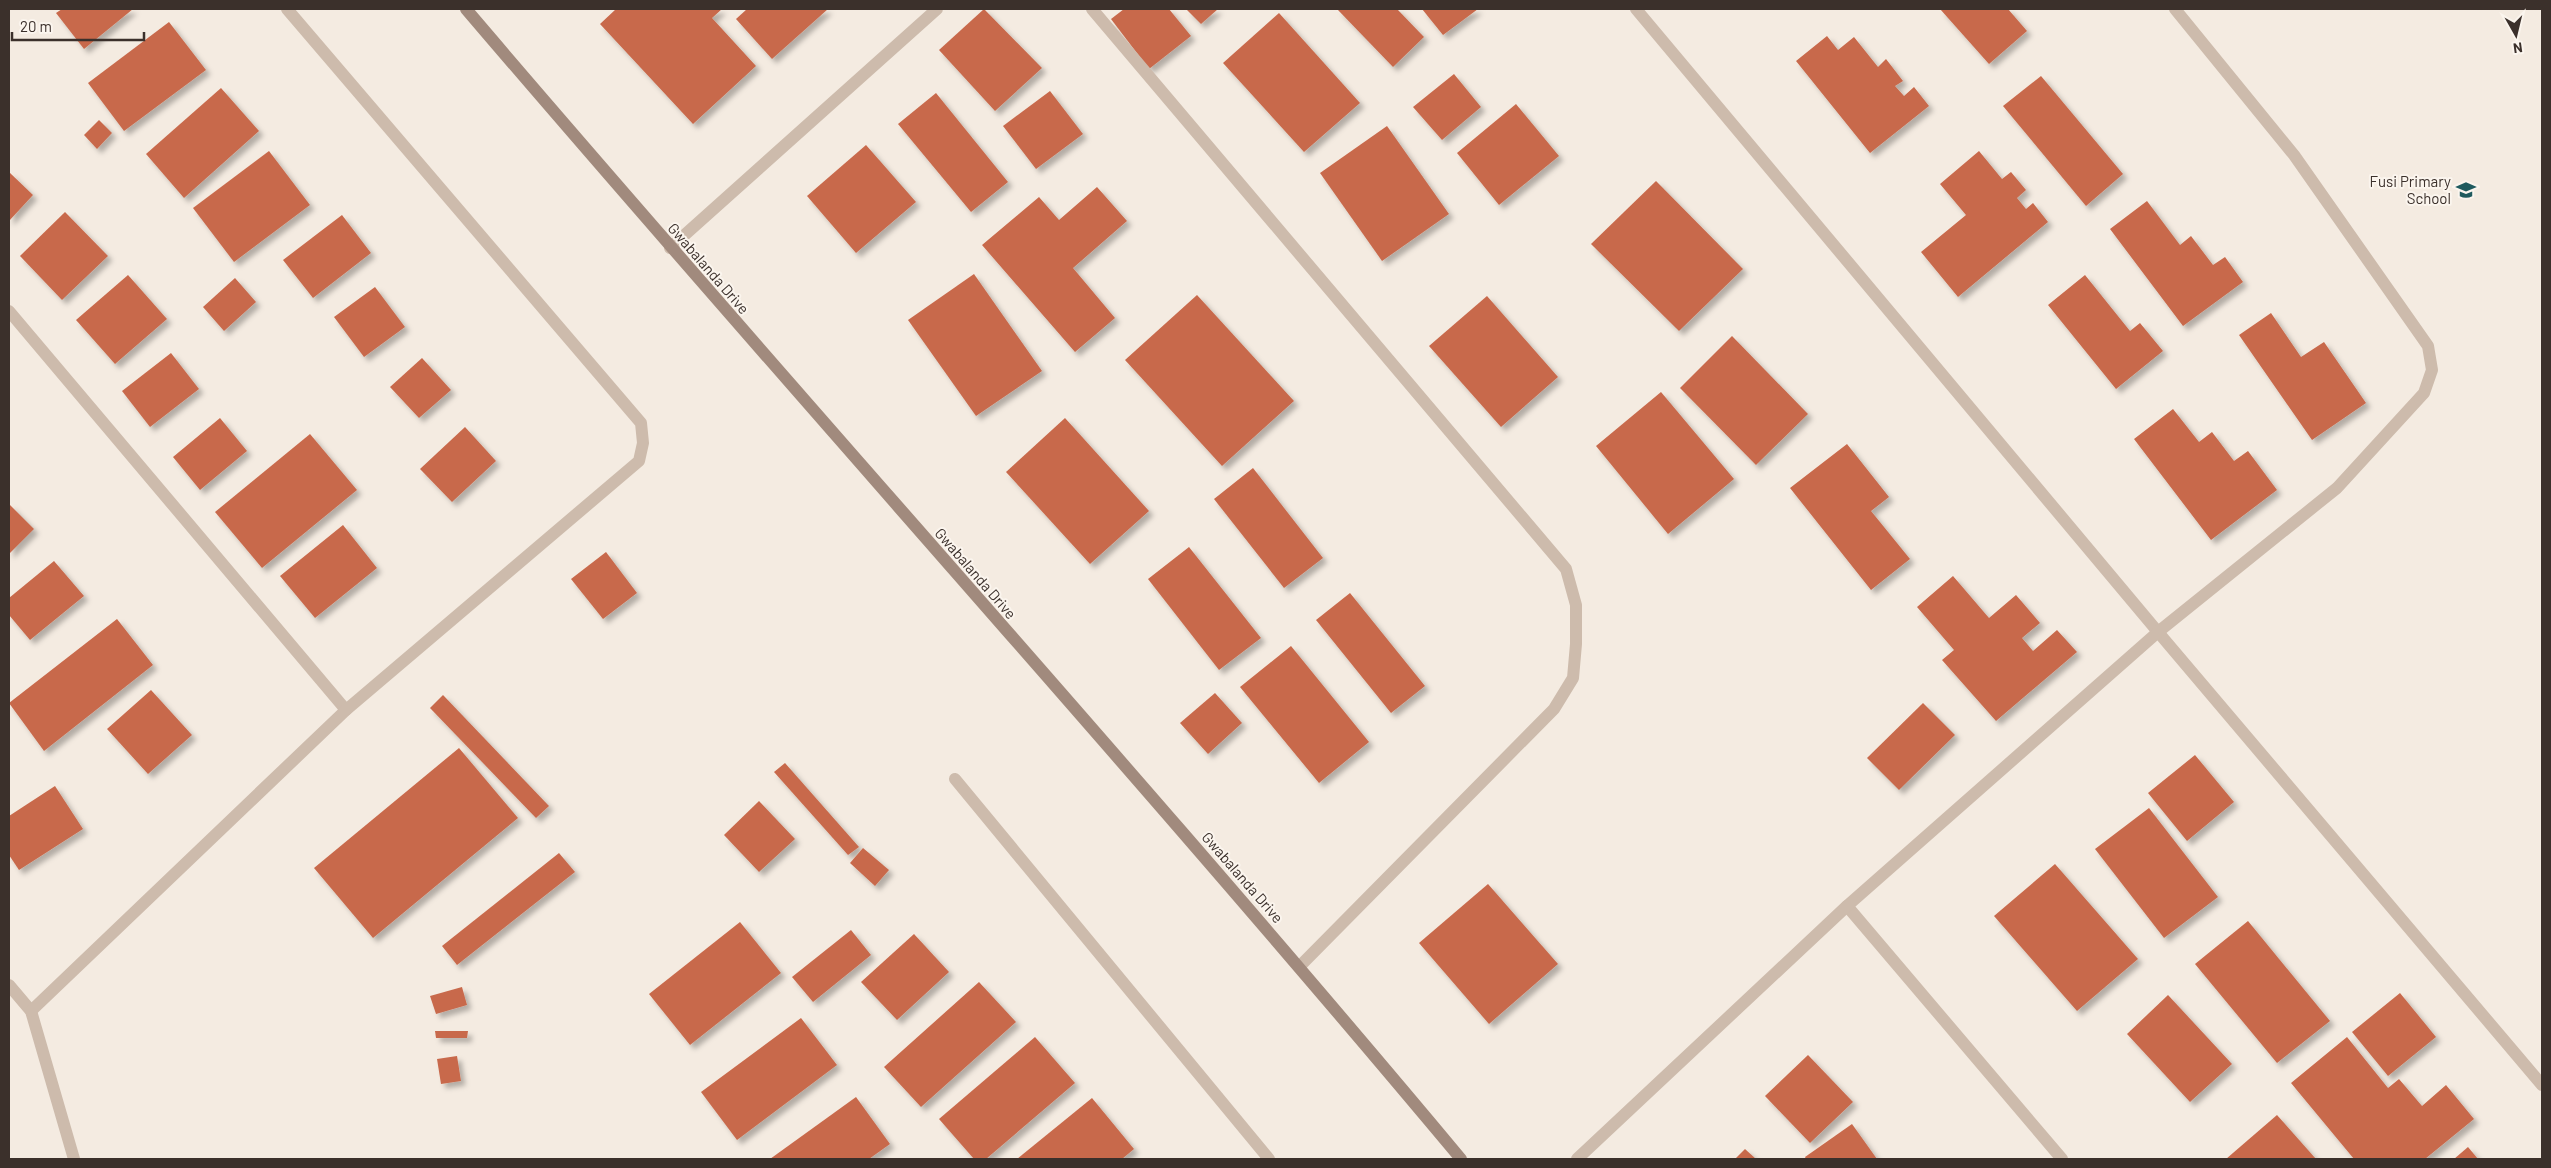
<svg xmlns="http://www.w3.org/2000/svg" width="2551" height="1168" viewBox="0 0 2551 1168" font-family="Barlow,sans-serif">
  <defs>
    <filter id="shadow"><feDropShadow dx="4.5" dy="4.5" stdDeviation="2.5" flood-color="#0004"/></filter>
  </defs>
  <rect width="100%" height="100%" fill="#f4ebe1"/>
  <g fill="#c8694b" filter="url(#shadow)">
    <polygon points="62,9 133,9 84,49 56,13"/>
    <polygon points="616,9 722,9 712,18 756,66 693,124 600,24"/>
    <polygon points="747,9 828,9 772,59 736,19"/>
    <polygon points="984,9 1042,68 995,111 939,50"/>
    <polygon points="1124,9 1169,9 1191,36 1149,69 1111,19"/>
    <polygon points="1186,9 1218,9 1201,24"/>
    <polygon points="1337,9 1397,9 1424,37 1393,67"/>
    <polygon points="1422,9 1478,9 1443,35"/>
    <polygon points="1940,9 2008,9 2027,31 1989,64"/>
    <polygon points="1279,13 1360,103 1304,152 1223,63"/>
    <polygon points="169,22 206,70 124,131 88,83"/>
    <polygon points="1827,36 1838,50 1854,37 1878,67 1886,59 1903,81 1895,86 1904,96 1914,87 1929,106 1870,153 1796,61"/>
    <polygon points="1454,74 1481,107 1442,140 1413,107"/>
    <polygon points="2041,76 2123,174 2086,206 2003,106"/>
    <polygon points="221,88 259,131 184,198 146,154"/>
    <polygon points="1050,91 1083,134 1036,169 1003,126"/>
    <polygon points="936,93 1008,182 971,212 898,124"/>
    <polygon points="1516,104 1559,156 1499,205 1457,153"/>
    <polygon points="99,120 112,133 97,149 84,135"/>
    <polygon points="1387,126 1449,214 1382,261 1320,173"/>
    <polygon points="866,145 916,202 856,253 807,196"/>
    <polygon points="269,151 310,205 234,262 193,208"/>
    <polygon points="1979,151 2002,179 2011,172 2026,190 2017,198 2026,209 2033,203 2048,222 1958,297 1921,252 1966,215 1940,184"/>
    <polygon points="9,172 33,195 9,221"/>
    <polygon points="1656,181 1743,269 1679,331 1591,244"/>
    <polygon points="1097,187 1127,221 1073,268 1115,318 1075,352 982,245 1039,197 1059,220"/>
    <polygon points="2147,201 2180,245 2191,236 2213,265 2225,257 2243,282 2183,326 2110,229"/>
    <polygon points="65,212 108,256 62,300 20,256"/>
    <polygon points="342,215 371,253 313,298 283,260"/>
    <polygon points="974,274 1042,371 976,416 908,320"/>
    <polygon points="128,275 167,319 115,364 76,320"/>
    <polygon points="2085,275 2130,331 2140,323 2163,351 2116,389 2048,305"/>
    <polygon points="235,278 256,302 224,331 203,307"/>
    <polygon points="375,287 405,327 364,357 334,317"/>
    <polygon points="1197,295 1294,401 1222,466 1125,360"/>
    <polygon points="1487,296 1558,377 1501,427 1429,346"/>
    <polygon points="2271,313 2301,357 2324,342 2366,403 2312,440 2239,335"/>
    <polygon points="1732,336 1808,414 1756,465 1680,388"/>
    <polygon points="171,353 199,389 150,427 122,391"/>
    <polygon points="422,358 451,390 419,418 390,387"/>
    <polygon points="1661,392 1734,479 1668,534 1596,446"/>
    <polygon points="2173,409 2199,442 2212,432 2234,461 2248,451 2277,490 2211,540 2134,439"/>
    <polygon points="220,418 247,451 200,490 173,457"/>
    <polygon points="1065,418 1149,511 1090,564 1006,472"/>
    <polygon points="465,427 496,461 452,502 420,469"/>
    <polygon points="310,434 357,490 262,568 215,512"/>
    <polygon points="1847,444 1889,497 1871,511 1910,559 1871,590 1790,488"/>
    <polygon points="1253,468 1323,558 1284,588 1214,499"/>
    <polygon points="9,504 34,529 9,554"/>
    <polygon points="343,525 377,568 315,618 280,576"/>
    <polygon points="1189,547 1261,638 1219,670 1148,579"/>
    <polygon points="606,552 637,593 603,619 571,579"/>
    <polygon points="54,561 84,596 30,640 9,615 9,598"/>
    <polygon points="1953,576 1989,618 2016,595 2040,623 2022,638 2033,651 2057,630 2077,652 1996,721 1942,660 1954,650 1917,607"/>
    <polygon points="1350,593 1425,686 1391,713 1316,620"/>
    <polygon points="117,619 153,665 44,751 9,703"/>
    <polygon points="1291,646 1369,742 1319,783 1240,687"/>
    <polygon points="151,690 192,735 148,774 107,729"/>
    <polygon points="1215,693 1242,723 1208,754 1180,723"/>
    <polygon points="443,695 549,806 536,818 430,708"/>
    <polygon points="1923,703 1955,735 1899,790 1867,758"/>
    <polygon points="459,748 518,818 373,938 314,868"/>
    <polygon points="2195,755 2234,802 2187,841 2148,793"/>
    <polygon points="785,763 859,847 848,855 774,772"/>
    <polygon points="55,786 83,829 19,870 9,855 9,816"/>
    <polygon points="759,801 795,839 759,872 724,835"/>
    <polygon points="2149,808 2218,897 2164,938 2095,849"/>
    <polygon points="863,848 889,870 875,886 850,863"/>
    <polygon points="559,853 575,872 457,965 442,946"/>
    <polygon points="2055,864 2138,959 2077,1011 1994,916"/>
    <polygon points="1488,884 1558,964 1489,1024 1419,943"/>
    <polygon points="2248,921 2330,1021 2277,1063 2195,964"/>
    <polygon points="740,922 781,973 690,1045 649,994"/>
    <polygon points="851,930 871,955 813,1002 792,977"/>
    <polygon points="914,934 949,972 897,1020 861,982"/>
    <polygon points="979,982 1016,1022 921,1107 884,1067"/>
    <polygon points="462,987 467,1005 436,1014 430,996"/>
    <polygon points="2400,993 2436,1037 2388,1076 2352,1032"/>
    <polygon points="2168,995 2232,1064 2190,1102 2127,1034"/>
    <polygon points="801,1018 837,1065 737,1140 701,1092"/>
    <polygon points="435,1031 468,1031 467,1038 436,1038"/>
    <polygon points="1035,1037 1075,1083 986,1159 974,1159 939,1119"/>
    <polygon points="2347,1037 2388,1088 2399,1079 2422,1106 2446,1085 2474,1119 2425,1159 2354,1159 2291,1083"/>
    <polygon points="1808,1055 1853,1102 1810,1143 1765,1096"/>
    <polygon points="457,1056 461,1081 441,1084 437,1059"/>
    <polygon points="856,1097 890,1144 869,1159 770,1159"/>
    <polygon points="1092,1098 1134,1149 1122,1159 1017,1159"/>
    <polygon points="2277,1115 2316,1159 2226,1159"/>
    <polygon points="1852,1124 1877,1159 1806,1159 1805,1157"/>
    <polygon points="2468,1147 2478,1159 2454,1159"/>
    <polygon points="1745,1149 1756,1159 1735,1159"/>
  </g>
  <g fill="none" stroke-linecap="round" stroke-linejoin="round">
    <g stroke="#cdbbac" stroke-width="12">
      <polyline points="1092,9 1566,569 1576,605 1576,644 1573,678 1554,709 1300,966"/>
      <polyline points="1636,9 2158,632 2542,1085"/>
      <polyline points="670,248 937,9"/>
      <polyline points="9,311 346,710"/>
      <polyline points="955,779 1269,1159"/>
      <polyline points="1847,906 2062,1159"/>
      <polyline points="9,985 31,1011 74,1159"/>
      <polyline points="31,1011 346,710 639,461 643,443 641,423 287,9"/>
      <polyline points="1577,1159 1847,906 2158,632 2337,488 2424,393 2432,370 2428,346 2294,155 2175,9"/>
    </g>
    <path stroke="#a18a7d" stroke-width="12" d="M466 9C795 395 1136 770 1461 1159"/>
  </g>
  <defs>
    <symbol id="school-bare" viewBox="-9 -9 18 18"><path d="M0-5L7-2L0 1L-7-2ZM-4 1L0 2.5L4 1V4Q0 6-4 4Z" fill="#1f5a5e" stroke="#fbf5ee" stroke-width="2.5" paint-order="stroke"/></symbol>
  </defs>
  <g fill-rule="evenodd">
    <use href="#school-bare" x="2452" y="176" width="28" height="28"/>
  </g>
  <g text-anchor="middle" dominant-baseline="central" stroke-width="4" stroke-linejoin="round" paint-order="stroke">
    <g font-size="15" fill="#3b302b" stroke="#fbf5ee" text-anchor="end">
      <text x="2451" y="181">Fusi Primary<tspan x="2451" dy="17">School</tspan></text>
    </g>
    <g font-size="15" fill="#3b302b" stroke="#fbf5ee">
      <text transform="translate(709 268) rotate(49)">Gwabalanda Drive</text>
      <text transform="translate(976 573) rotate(49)">Gwabalanda Drive</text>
      <text transform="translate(1243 877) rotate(49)">Gwabalanda Drive</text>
    </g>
  </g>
  <rect width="2551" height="1168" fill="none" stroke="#3b302b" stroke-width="20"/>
  <g transform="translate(2516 35) rotate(172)" stroke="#fbf5ee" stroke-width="4" paint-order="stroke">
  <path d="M0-4L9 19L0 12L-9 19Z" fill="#3b302b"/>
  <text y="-8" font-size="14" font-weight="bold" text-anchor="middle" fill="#3b302b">N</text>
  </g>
  <path d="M12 32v8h132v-8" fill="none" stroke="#3b302b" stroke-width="2.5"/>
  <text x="20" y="32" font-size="15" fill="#3b302b" stroke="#fbf5ee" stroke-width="4" paint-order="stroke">20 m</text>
</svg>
